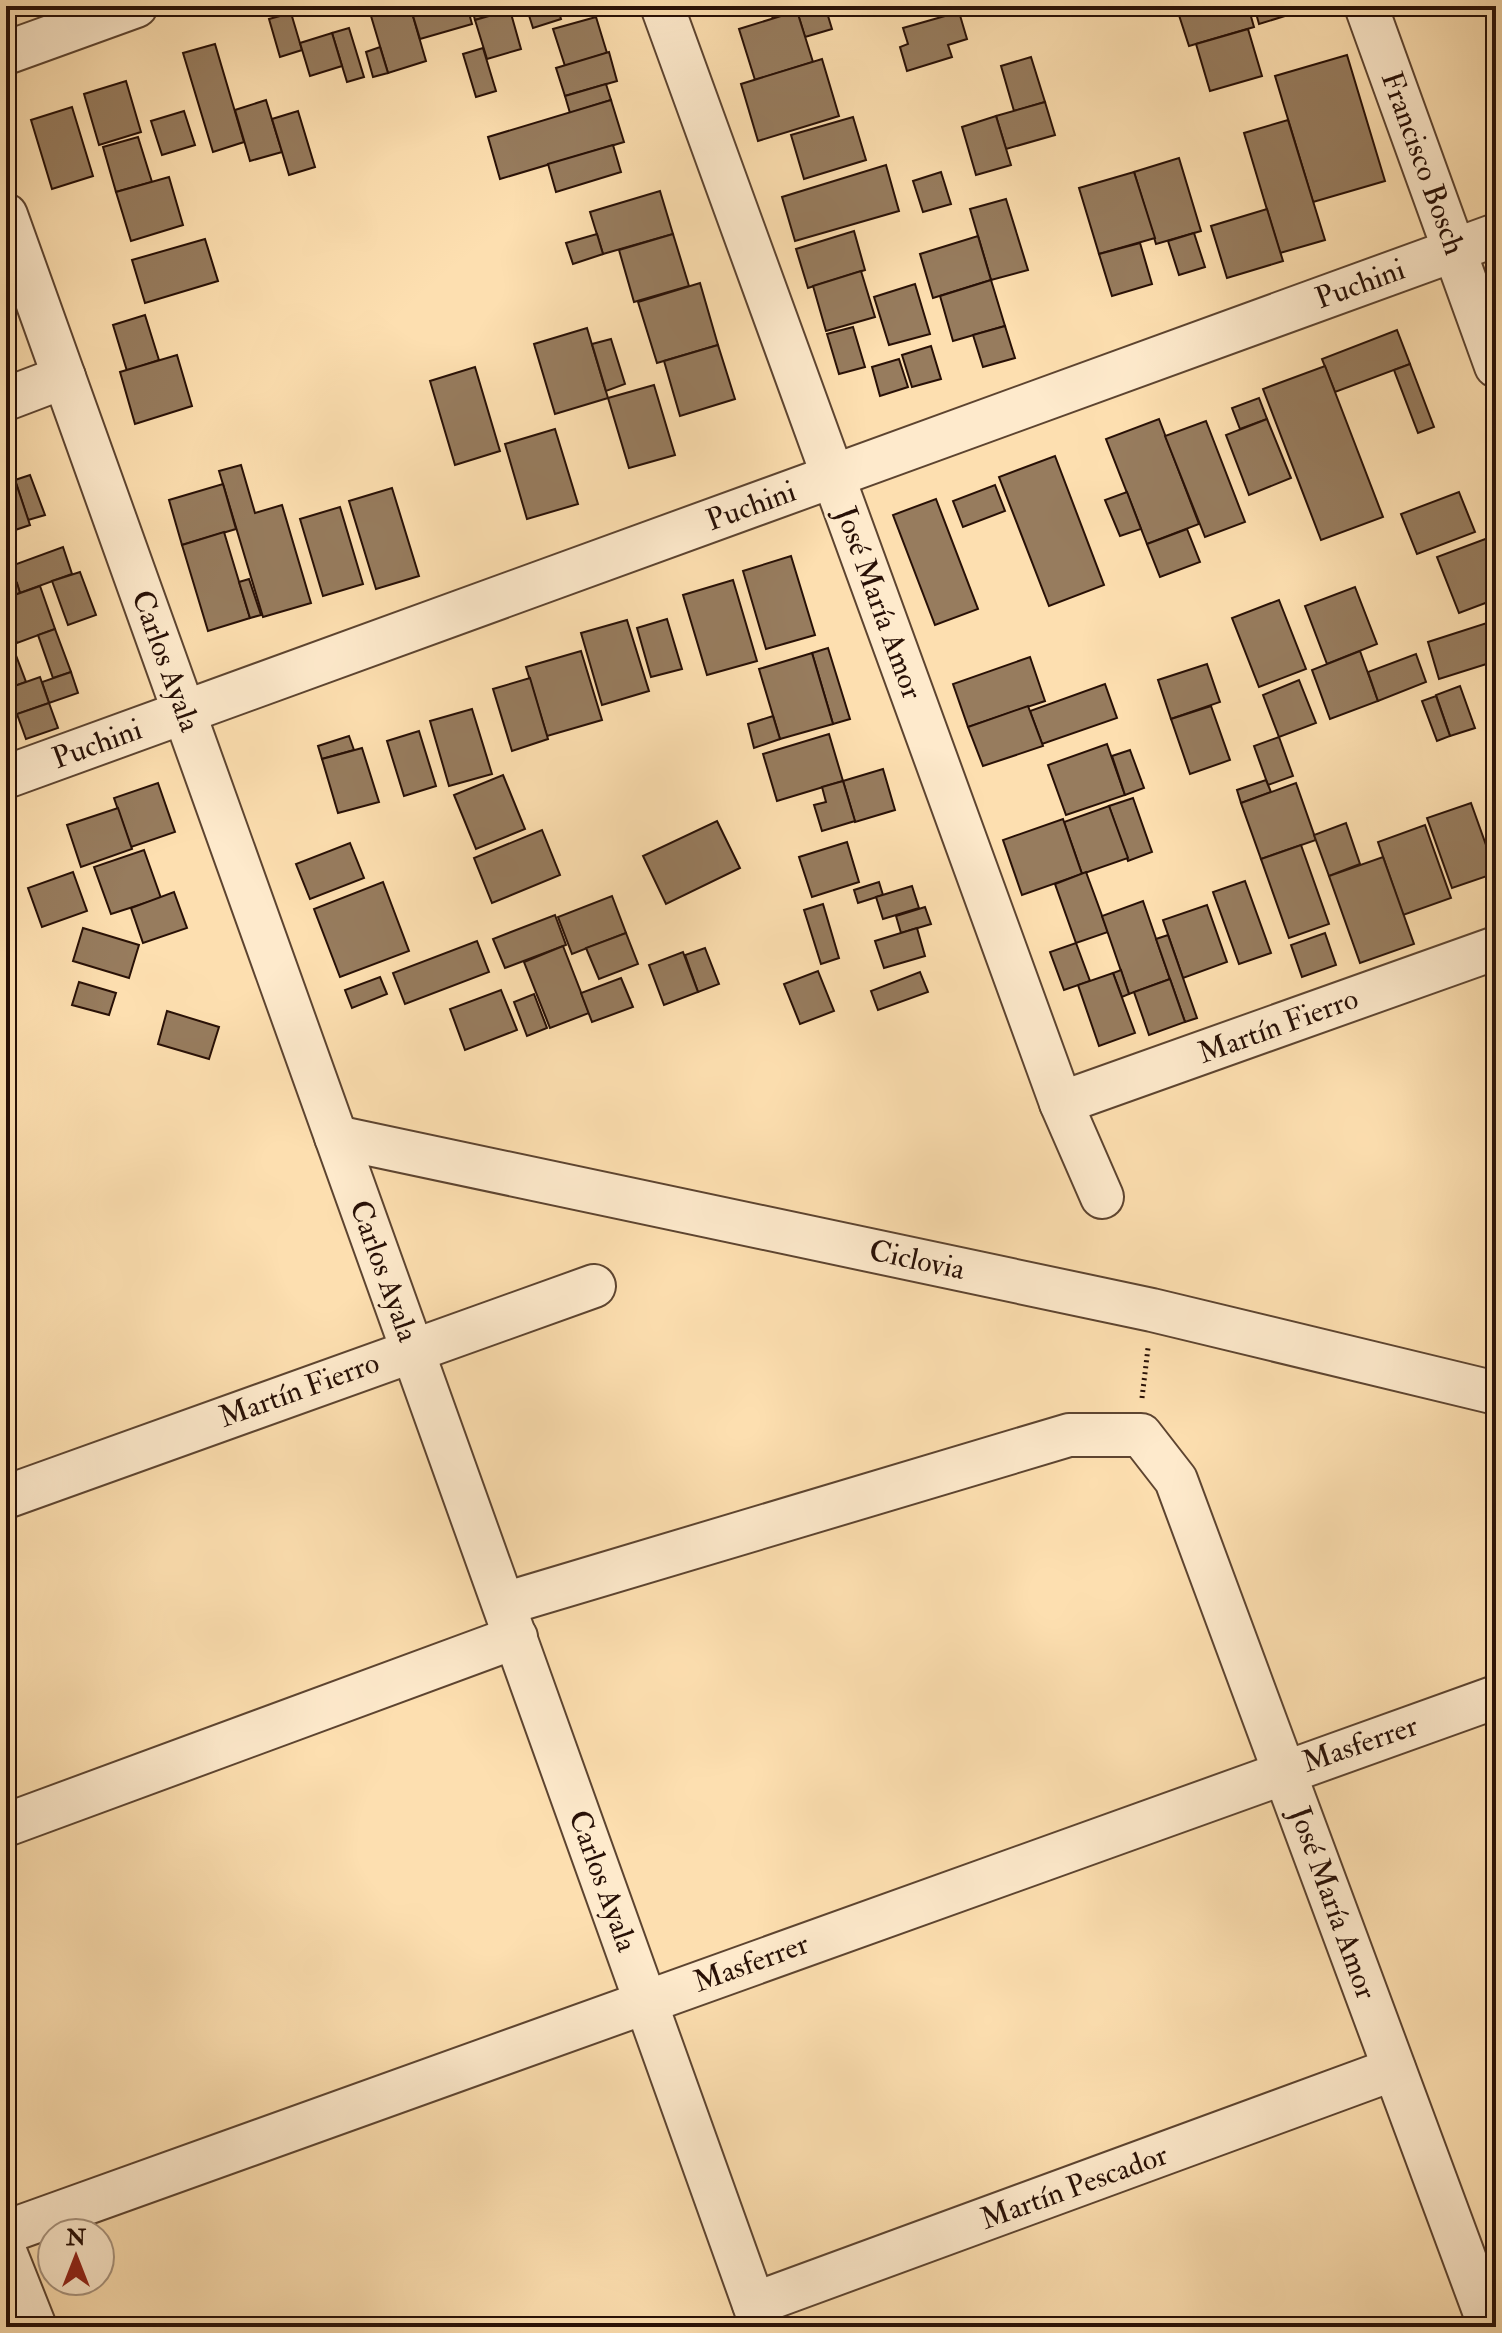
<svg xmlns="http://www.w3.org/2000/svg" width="1502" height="2333" viewBox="0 0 1502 2333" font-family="'IM FELL Double Pica',serif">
  <rect width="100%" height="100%" fill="#fddfb0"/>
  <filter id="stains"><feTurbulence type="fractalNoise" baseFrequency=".0025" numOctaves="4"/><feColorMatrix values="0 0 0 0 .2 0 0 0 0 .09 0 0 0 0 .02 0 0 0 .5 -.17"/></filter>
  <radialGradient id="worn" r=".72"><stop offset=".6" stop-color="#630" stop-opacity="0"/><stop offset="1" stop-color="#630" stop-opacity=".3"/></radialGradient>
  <g fill="#977c5e" stroke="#281006" stroke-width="2">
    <polygon points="368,6 410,6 426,61 388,73"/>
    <polygon points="410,6 467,6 472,24 420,39"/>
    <polygon points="471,6 524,6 475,20"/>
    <polygon points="526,6 557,6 561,19 533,28"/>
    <polygon points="769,6 815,6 773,19"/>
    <polygon points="815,6 825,6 832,29 805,37 797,11"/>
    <polygon points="1176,6 1248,6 1254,27 1189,46"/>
    <polygon points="1254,6 1310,6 1311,8 1259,24"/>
    <polygon points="510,10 521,49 487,59 475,20"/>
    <polygon points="797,11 813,62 755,80 739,29"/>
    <polygon points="959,12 967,39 948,45 952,57 907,71 900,47 908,44 903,28"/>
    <polygon points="291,13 302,50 280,57 269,19"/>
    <polygon points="596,17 607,53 565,66 553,29"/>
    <polygon points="349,28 364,77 347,82 332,33"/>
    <polygon points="1248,29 1262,76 1210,91 1196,44"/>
    <polygon points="332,33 342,66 310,76 300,43"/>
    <polygon points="215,44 244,142 213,152 183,53"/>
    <polygon points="380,47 388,73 373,77 366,52"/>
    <polygon points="483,48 496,91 476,97 463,54"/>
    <polygon points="609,52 617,81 565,96 556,68"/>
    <polygon points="1347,55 1385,181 1313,202 1275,76"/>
    <polygon points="1031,57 1045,102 1014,111 1001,66"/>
    <polygon points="822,59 839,116 758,141 741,84"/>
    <polygon points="126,81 141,132 99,145 84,94"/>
    <polygon points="606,84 611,100 570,113 565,96"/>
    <polygon points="266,100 282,152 250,161 235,110"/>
    <polygon points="611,100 624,142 500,179 488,137"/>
    <polygon points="1045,102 1055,135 1006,149 996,116"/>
    <polygon points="72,107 93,176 52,189 31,120"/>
    <polygon points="184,111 195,145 162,155 151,121"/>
    <polygon points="298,111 315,167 289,175 272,119"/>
    <polygon points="996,116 1011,165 976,175 962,127"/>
    <polygon points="853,117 866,160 804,179 791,135"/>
    <polygon points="1288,120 1325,240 1280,253 1244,133"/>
    <polygon points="138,137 152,182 116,192 103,147"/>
    <polygon points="613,145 621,172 556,192 548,164"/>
    <polygon points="1179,158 1201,231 1156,244 1134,172"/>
    <polygon points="886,165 899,211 795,241 782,197"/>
    <polygon points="941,172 951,204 923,212 913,181"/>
    <polygon points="1134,172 1155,238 1099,254 1079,188"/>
    <polygon points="169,177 183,225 131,241 116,192"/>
    <polygon points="660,191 673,234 603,254 590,212"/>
    <polygon points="1006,199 1028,270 991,280 970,209"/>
    <polygon points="1267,209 1283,261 1227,278 1211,226"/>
    <polygon points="854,231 865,270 808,288 796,249"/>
    <polygon points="1194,233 1205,267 1179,275 1168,241"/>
    <polygon points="597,234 603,254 573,264 566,243"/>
    <polygon points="673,234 689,286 634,302 619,250"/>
    <polygon points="978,236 991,280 933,298 920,254"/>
    <polygon points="205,239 218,281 145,303 132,260"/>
    <polygon points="1140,243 1152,284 1112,296 1099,254"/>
    <polygon points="861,271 875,317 826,331 813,286"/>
    <polygon points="991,280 1005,326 953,341 940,296"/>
    <polygon points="700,283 718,345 657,363 638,302"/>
    <polygon points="915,284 930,334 889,345 874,297"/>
    <polygon points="145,315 159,360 127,371 113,325"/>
    <polygon points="1005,326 1015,358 983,367 973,335"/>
    <polygon points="853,327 865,367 839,374 827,334"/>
    <polygon points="587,328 608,398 555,414 534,344"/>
    <polygon points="1397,330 1410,364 1335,392 1322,359"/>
    <polygon points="611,339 625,384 606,391 592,344"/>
    <polygon points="718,345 735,399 680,416 664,361"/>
    <polygon points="931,346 941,379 912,387 902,355"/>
    <polygon points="177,355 192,406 135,424 120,372"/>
    <polygon points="899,359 908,387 880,396 872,367"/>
    <polygon points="1410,364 1434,427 1418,433 1394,370"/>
    <polygon points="1325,366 1383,517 1321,540 1263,389"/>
    <polygon points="475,367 500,451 455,465 430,381"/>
    <polygon points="654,385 675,455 629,468 608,398"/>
    <polygon points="1259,398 1267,419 1240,429 1232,408"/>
    <polygon points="1159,419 1199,524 1147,544 1106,439"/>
    <polygon points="1267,419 1291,478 1249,495 1226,435"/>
    <polygon points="1206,421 1245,522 1205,537 1165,436"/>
    <polygon points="555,429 578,504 527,519 505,444"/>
    <polygon points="1055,456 1104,585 1049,606 999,477"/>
    <polygon points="241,465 255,513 282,505 311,603 263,617 219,471"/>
    <polygon points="30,475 45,515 28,520 15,480"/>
    <polygon points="15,480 30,525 6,533 6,483"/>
    <polygon points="223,484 236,529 182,545 169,500"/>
    <polygon points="995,485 1005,511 963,527 953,501"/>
    <polygon points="392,488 419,576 376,589 349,501"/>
    <polygon points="1127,492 1141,529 1120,536 1105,500"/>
    <polygon points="1459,492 1475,532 1417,554 1401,514"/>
    <polygon points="936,499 978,609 935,625 893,515"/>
    <polygon points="340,507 363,584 323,596 300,519"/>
    <polygon points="1187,529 1200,562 1160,577 1147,544"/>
    <polygon points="224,532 250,618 208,631 182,545"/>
    <polygon points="1496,535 1496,599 1459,613 1437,557"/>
    <polygon points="63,547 72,574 20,593 11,566"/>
    <polygon points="791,556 815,635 766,649 743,571"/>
    <polygon points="80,572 96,615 68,625 52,581"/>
    <polygon points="249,579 261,615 250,618 239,582"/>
    <polygon points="733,580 757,661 707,675 683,595"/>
    <polygon points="17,583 20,593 6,598 6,586"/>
    <polygon points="40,586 55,629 17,643 6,612 6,598"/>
    <polygon points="1355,587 1377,644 1327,664 1305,606"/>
    <polygon points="1279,600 1306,669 1259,687 1232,618"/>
    <polygon points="667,619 682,669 651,677 637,628"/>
    <polygon points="627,620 649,691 602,705 581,633"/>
    <polygon points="1496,620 1496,661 1439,679 1428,642"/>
    <polygon points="6,629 26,682 6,689"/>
    <polygon points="55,629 71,672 53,678 38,635"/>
    <polygon points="828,648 850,719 833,724 812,653"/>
    <polygon points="581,651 602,720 547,736 526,667"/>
    <polygon points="1360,651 1378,701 1330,719 1312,670"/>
    <polygon points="812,653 833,724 780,739 759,669"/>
    <polygon points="1416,654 1426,682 1378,701 1368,672"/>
    <polygon points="1030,657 1045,701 968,727 953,684"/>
    <polygon points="1207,664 1220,702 1171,719 1158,680"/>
    <polygon points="71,672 78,693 49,703 42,682"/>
    <polygon points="40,677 49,703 6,718 6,689"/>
    <polygon points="530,678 548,739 512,751 493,689"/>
    <polygon points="1299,680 1316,723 1279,737 1263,695"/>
    <polygon points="1105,684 1117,718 1042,744 1030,711"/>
    <polygon points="1460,686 1475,728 1450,736 1436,695"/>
    <polygon points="1436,696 1450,736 1437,741 1422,701"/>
    <polygon points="49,703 58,728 26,739 17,714"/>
    <polygon points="1028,706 1043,746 983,766 968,727"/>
    <polygon points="1211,706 1230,760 1190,774 1171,719"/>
    <polygon points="472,709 492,774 449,786 430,721"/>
    <polygon points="773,716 780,739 754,748 748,724"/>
    <polygon points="419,731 436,786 404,796 387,741"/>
    <polygon points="829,734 843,781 777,801 763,754"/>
    <polygon points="349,736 354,750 322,759 318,746"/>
    <polygon points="1279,737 1293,776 1268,785 1254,746"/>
    <polygon points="1107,744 1125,795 1066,815 1048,765"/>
    <polygon points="362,748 379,802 338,813 322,759"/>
    <polygon points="1130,750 1144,788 1125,795 1112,756"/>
    <polygon points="883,769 895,810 855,822 843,781"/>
    <polygon points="503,775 525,829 476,849 454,795"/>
    <polygon points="1266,780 1271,792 1241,803 1237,790"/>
    <polygon points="843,781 855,821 822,831 814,805 826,802 822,787"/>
    <polygon points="158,783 175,832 131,847 114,798"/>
    <polygon points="1296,783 1316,840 1261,859 1241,803"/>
    <polygon points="1133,798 1152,852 1128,861 1109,806"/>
    <polygon points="1471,803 1496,873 1452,888 1427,818"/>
    <polygon points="1109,806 1128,858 1082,874 1064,822"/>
    <polygon points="118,808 132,849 81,867 67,825"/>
    <polygon points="1063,819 1082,874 1022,895 1003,840"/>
    <polygon points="717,821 740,868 666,904 643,856"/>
    <polygon points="1346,823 1360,864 1329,876 1314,835"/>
    <polygon points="1425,825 1451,898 1403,915 1378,842"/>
    <polygon points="542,830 560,875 492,903 474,858"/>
    <polygon points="847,842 859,882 812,897 799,857"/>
    <polygon points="350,843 364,878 310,899 296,864"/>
    <polygon points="1301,845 1329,924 1289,938 1261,859"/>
    <polygon points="144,850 161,898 111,914 94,867"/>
    <polygon points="1383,857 1414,944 1360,963 1329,876"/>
    <polygon points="73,872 87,911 42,927 28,888"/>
    <polygon points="1086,872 1108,932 1076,943 1055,884"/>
    <polygon points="1245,881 1271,953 1239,964 1213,892"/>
    <polygon points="383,882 409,951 340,977 314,909"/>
    <polygon points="879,882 883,895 858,903 854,890"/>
    <polygon points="912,886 919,908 883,919 876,897"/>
    <polygon points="174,892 187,928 143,943 131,908"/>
    <polygon points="612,896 626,933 572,954 558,917"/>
    <polygon points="1143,901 1170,979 1129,994 1102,916"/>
    <polygon points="823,904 839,958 821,964 804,910"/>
    <polygon points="1207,905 1227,962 1183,978 1163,920"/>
    <polygon points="925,907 931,924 901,933 896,916"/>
    <polygon points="555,915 566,945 505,968 493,939"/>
    <polygon points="83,928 139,945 129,978 73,961"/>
    <polygon points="917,928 925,956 884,968 875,941"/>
    <polygon points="626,933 638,964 599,979 586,948"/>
    <polygon points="1325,933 1336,965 1302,977 1291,945"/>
    <polygon points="1168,935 1197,1018 1185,1022 1156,939"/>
    <polygon points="477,941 489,972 405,1004 393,973"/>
    <polygon points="1076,943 1090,981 1064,990 1050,952"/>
    <polygon points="563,946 589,1013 550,1028 524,962"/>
    <polygon points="705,948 719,984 698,992 685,955"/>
    <polygon points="683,952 698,992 664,1005 649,965"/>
    <polygon points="1121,970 1129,994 1122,997 1113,973"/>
    <polygon points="818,971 834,1011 800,1024 784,984"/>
    <polygon points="920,972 928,992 878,1010 871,991"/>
    <polygon points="1113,973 1135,1033 1099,1046 1078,985"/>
    <polygon points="380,977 387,994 352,1008 345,990"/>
    <polygon points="621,978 633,1007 592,1022 581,993"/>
    <polygon points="1170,979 1185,1022 1149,1035 1134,992"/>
    <polygon points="79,982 116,993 109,1015 72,1005"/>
    <polygon points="501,990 517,1030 465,1050 450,1009"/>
    <polygon points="534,994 547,1028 527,1036 514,1002"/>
    <polygon points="167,1011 219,1027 209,1059 158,1044"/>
  </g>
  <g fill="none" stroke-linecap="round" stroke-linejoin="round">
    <defs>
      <g id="minor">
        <polyline points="662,6 1061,1103 1102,1197"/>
        <polyline points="1366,6 1496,366"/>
        <polyline points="6,53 136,6"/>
        <polyline points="6,215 762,2327"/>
        <polyline points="6,399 64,377"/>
        <polyline points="6,777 1496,235"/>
        <polyline points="1061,1103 1496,948"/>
        <polyline points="336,1137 1152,1310 1496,1393"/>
        <polyline points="6,1497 594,1286"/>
        <polyline points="504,1604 1069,1435 1141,1435 1176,1480 1490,2327"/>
        <polyline points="6,1825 516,1637"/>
        <polyline points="6,2232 1496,1697"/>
        <polyline points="6,2254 35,2327"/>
        <polyline points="754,2304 1394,2069"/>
      </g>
    </defs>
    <use href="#minor" stroke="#5d4430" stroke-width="46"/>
    <polyline stroke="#281006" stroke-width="5" stroke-dasharray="2 4" stroke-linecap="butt" points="1142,1398 1148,1348"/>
    <use href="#minor" stroke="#feeacc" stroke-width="42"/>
  </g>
  <g text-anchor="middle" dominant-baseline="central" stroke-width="6" stroke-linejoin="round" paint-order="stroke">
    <g font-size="30" fill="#281006" stroke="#feeacc">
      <text transform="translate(1423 163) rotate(70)">Francisco Bosch</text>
      <text transform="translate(1360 284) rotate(-20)">Puchini</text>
      <text transform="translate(751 506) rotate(-20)">Puchini</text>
      <text transform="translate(879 603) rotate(70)">José María Amor</text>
      <text transform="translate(166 661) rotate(70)">Carlos Ayala</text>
      <text transform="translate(97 744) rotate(-20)">Puchini</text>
      <text transform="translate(1278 1026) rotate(-20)">Martín Fierro</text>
      <text transform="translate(917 1260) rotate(12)">Ciclovia</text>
      <text transform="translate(384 1271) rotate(70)">Carlos Ayala</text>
      <text transform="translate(299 1390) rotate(-20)">Martín Fierro</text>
      <text transform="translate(1360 1744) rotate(-19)">Masferrer</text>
      <text transform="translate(603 1881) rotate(70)">Carlos Ayala</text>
      <text transform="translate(1333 1903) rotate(70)">José María Amor</text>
      <text transform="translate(751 1963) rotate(-20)">Masferrer</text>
      <text transform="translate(1074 2187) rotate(-20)">Martín Pescador</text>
    </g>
  </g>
  <rect width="1502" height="2333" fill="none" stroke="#fddfb0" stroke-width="32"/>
  <rect x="8" y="8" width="1486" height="2317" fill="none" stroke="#281006" stroke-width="4"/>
  <rect x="16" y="16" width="1470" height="2301" fill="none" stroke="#281006" stroke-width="2"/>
  <g transform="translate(76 2257)"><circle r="38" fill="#feeacc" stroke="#a8937d" stroke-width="2"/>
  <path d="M0-6L14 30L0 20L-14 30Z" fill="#8f2418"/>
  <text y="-12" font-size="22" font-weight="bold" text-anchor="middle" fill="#281006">N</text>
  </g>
  <rect width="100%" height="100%" filter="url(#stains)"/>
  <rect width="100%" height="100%" fill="url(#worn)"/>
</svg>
